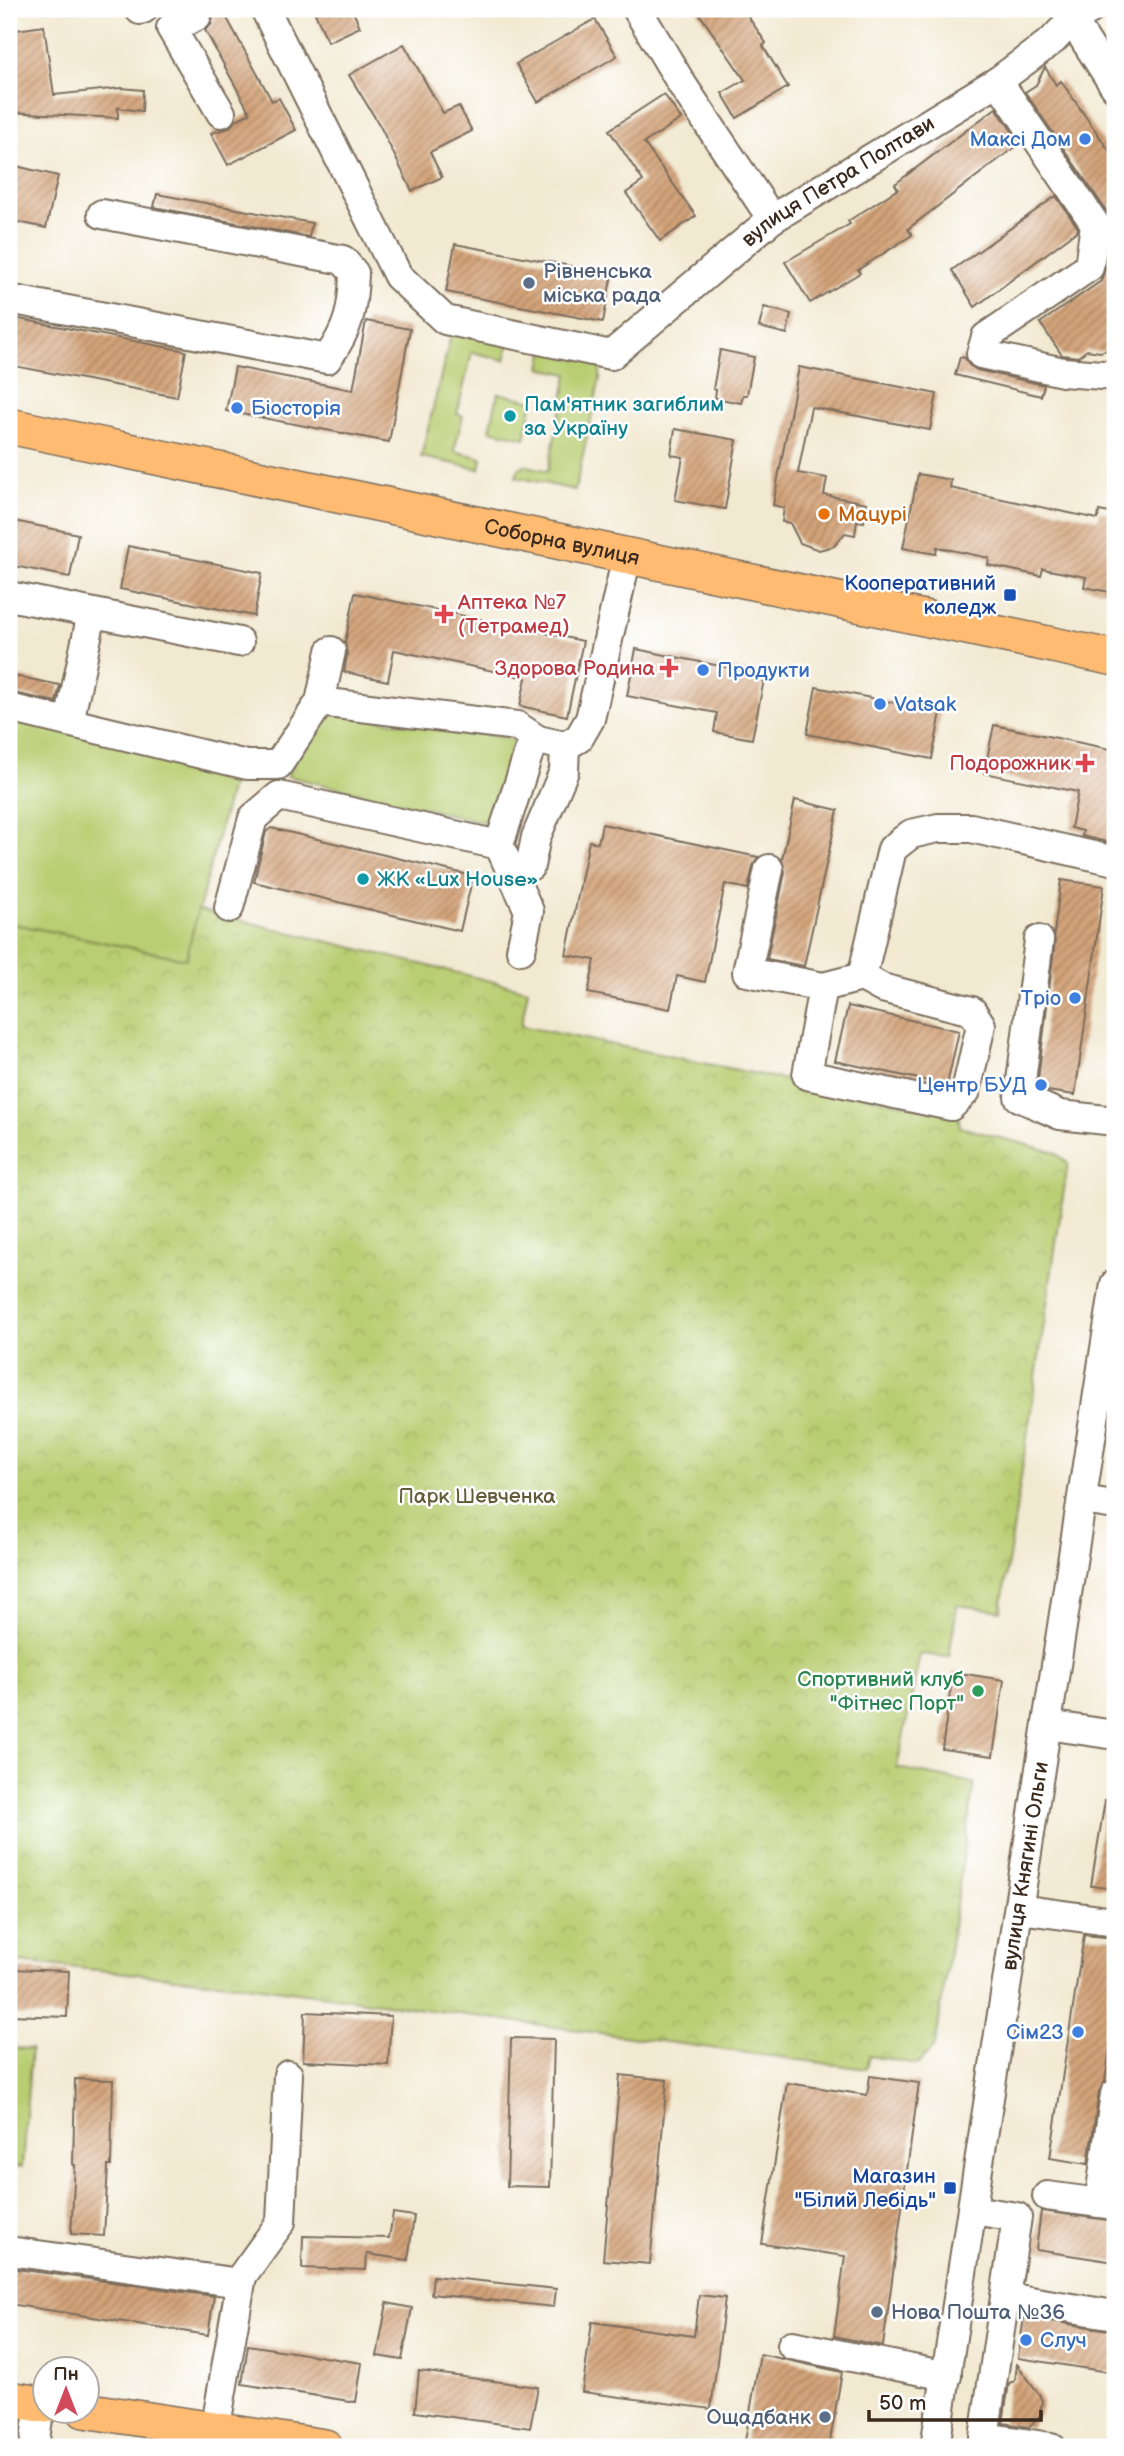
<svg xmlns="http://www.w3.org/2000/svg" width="1124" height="2456" viewBox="0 0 1124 2456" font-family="'Balsamiq Sans',sans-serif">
  <defs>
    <pattern id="park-crowns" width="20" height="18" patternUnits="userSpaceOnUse" patternTransform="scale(1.75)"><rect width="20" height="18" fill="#b9ce72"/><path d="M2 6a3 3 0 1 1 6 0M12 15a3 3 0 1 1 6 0" fill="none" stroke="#a0b162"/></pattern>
    <pattern id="building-hatch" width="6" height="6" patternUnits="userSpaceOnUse" patternTransform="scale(1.75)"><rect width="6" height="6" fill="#d3a379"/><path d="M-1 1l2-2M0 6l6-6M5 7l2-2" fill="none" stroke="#ac8563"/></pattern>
  </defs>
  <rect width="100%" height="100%" fill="#fff"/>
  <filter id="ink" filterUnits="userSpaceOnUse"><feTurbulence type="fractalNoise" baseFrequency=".0143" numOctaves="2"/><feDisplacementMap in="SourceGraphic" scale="14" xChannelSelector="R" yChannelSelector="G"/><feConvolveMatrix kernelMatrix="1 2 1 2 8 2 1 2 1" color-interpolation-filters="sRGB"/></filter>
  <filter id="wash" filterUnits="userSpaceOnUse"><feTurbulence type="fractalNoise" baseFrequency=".00686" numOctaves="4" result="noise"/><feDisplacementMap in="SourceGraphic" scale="28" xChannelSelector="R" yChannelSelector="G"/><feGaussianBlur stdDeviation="1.57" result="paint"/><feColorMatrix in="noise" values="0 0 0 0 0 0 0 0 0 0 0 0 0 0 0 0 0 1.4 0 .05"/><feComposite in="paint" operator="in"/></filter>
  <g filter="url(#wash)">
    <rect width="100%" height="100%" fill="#f2e9d1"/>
    <g fill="#b9ce72" stroke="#7a7c48" stroke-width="2">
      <polygon points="453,334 510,340 505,360 472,352 457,414 463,416 454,451 482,458 480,469 421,457 450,339"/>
      <polygon points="545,348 596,362 600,368 600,379 575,490 516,477 518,470 524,465 548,471 568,374 541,368"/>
      <polygon points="498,393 533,401 525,438 490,430"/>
      <polygon points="325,712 514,739 487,823 287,776"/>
      <polygon points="9,715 235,770 186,959 9,923"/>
      <polygon points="9,2048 31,2049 22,2167 9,2166"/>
    </g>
    <polygon fill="url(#park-crowns)" stroke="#7a7c48" stroke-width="2" points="198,910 528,990 521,1026 958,1115 960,1127 1054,1152 1068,1163 1001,1611 957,1605 949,1657 920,1654 897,1768 974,1783 938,2028 935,2045 918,2064 869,2056 866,2069 246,1985 9,1961 9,923 186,959"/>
    <g id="blocks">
      <g fill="url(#building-hatch)">
        <polygon points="212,9 222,9 272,101 279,98 296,130 228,165 211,133 229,128 236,120 250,113 205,30 211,25 213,18"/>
        <polygon points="313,9 352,9 360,27 328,42"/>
        <polygon points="696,9 743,9 766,43 763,46 788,87 737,118 722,93 745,80"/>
        <polygon points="595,19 617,56 538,102 516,64"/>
        <polygon points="44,26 54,95 121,88 143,90 142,111 118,108 118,118 9,112 9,31"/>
        <polygon points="404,44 443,113 459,106 472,131 430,152 442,177 412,191 380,126 349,75"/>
        <polygon points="1045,67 1056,85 1061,81 1115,159 1115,348 1100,352 1087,350 1078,357 1062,355 1040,323 1101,281 1105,269 1111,225 1109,215 1025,92 1036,85"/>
        <polygon points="664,94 681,119 644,143 696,216 660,241 626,193 643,181 609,130"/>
        <polygon points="996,108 1020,143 908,229 912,235 858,270 860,273 810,303 785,262 850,224 848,221 898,189 895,184"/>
        <polygon points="16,166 58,176 46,228 9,220 9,198"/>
        <polygon points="157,194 312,223 309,237 154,207"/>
        <polygon points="1056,196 1078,228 1077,231 975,307 952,270"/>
        <polygon points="455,244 612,274 603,322 446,292"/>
        <polygon points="764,307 791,314 787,334 759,327"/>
        <polygon points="9,317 186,351 177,397 9,365"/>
        <polygon points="366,321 410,329 389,442 226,411 235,367 353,390"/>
        <polygon points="720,350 754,357 747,395 743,395 741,403 715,398 716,390 713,389"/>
        <polygon points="960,357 965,358 969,365 977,370 1044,385 1041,396 955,375"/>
        <polygon points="799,367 937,394 930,430 811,407 798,473 827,478 824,495 867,503 864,522 857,521 855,535 845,533 834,546 819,550 800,543 790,523 782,522 784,508 773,505"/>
        <polygon points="675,429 737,440 725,509 675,500 683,457 671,455"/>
        <polygon points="918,474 951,480 950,488 1098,519 1099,511 1115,514 1115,593 1084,587 1086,577 1043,569 1041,576 988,565 989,558 937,547 936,554 903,548"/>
        <polygon points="9,520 78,534 70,577 9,565"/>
        <polygon points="128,546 262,573 254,616 120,589"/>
        <polygon points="355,593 583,641 567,716 520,706 526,678 394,650 388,681 344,672 347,654 345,643"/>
        <polygon points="636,649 765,675 752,739 714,732 717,713 627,696"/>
        <polygon points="9,675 60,685 56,702 9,692"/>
        <polygon points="816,687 941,712 932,759 807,734"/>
        <polygon points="994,725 1115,750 1115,844 1082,836 1083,831 1071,828 1078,792 984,773"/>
        <polygon points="795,800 838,810 804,966 767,959 785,872 782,859"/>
        <polygon points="602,824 758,857 753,866 748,889 725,884 705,982 677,976 670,1009 588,993 595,960 566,955 589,841 598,843"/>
        <polygon points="271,828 473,876 460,931 254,882 266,832"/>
        <polygon points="1061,880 1104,886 1075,1095 1047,1091 1037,1087 1055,942 1054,933"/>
        <polygon points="848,1006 959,1031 947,1085 835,1061"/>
        <polygon points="953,1672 1004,1680 993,1756 942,1749"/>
        <polygon points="1105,1800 1115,1801 1115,1889 1091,1886"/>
        <polygon points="1084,1935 1115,1938 1115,2016 1105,2081 1099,2092 1088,2164 1050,2158"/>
        <polygon points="9,1969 69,1971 67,2017 9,2015"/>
        <polygon points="305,2012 391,2016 388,2065 303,2061"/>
        <polygon points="511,2038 554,2039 550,2187 507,2186"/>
        <polygon points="620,2075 667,2080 650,2264 603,2260"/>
        <polygon points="870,2076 919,2083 883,2346 834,2336 845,2256 762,2244 787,2083 867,2095"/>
        <polygon points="75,2079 113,2080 111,2166 108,2166 104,2236 71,2234 75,2165 73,2165"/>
        <polygon points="1041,2211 1115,2221 1115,2262 1036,2250"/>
        <polygon points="393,2213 414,2216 408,2260 367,2254 366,2270 302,2268 303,2236 389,2238"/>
        <polygon points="9,2268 214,2296 208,2335 9,2304"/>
        <polygon points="433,2276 556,2289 554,2307 431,2294"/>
        <polygon points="699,2295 725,2298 711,2409 582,2392 592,2322 694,2336"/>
        <polygon points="387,2303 412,2308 402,2360 377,2356"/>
        <polygon points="1024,2317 1115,2331 1115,2373 1018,2358"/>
        <polygon points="248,2345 362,2363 356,2402 242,2384"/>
        <polygon points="760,2354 842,2372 829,2447 744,2447"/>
        <polygon points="1017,2364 1039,2394 1042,2401 1040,2415 1029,2427 1003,2423 1009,2383 1015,2381"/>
        <polygon points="419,2371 538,2387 530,2428 415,2412"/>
      </g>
    </g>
  </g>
  <g filter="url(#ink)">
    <use href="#blocks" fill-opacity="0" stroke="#7b6d5d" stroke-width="2"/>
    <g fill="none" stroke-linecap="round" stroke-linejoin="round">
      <defs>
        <g id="minor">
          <path id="s1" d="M265 9 398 276 445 320 611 355 772 219 998 81 1053 40 1072 20 1091 9"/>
          <polyline points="637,9 683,86 772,219"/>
          <polyline points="1065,9 1115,87"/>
          <polyline points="140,10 143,9"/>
          <polyline points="197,16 171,28 221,113"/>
          <polyline points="998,81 1095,224 1089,267 986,337 981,354 1063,372 1115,376"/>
          <path d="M9 299 327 359C349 329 353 309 354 273L343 260 102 214"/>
          <polyline points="9,596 239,642"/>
          <polyline points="320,702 331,651"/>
          <polyline points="9,708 247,765 278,765 320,702 517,726 538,740 565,746 579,738 590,719 627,556"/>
          <polyline points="69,722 92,613"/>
          <polyline points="530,866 536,837 564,771 565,746"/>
          <polyline points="769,869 747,972 823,987"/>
          <polyline points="229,908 253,818 279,796 499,845"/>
          <polyline points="1039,940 1019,1097 1060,1115 1115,1121"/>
          <polyline points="521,950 529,911 499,845 529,752 538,740"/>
          <polygon points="862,977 882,988 972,1011 981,1025 966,1091 951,1106 807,1075 823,987"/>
          <polyline points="862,977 892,849 911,834 938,828 971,828 1115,861"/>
          <polyline points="1082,1500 1115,1505"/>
          <polyline points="1047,1725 1115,1735"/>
          <polyline points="1019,1909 1115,1922"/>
          <polyline points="1047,2196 1115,2205"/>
          <polyline points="1099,2203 1115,2094"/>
          <polyline points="972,2210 1017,2217 984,2437 1051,2447"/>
          <polyline points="9,2251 240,2283"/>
          <polyline points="1005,2297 1115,2315"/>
          <polyline points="792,2345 947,2376"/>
          <polyline points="215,2431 242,2276 281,2222 288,2075"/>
          <polyline points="34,2447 40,2404"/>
          <path id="s2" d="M935 2447 1115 1284"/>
        </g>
        <g id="major">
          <path id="s3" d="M9 426 1115 658"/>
          <polyline points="9,2399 46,2405"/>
          <polyline points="84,2410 325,2447"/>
        </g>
      </defs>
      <use href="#minor" stroke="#7b6d5d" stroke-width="32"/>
      <use href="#major" stroke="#7b6d5d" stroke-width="38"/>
      <use href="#minor" stroke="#fff" stroke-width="28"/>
      <use href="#major" stroke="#febb71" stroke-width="35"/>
    </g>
  </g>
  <g fill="#3f7fe0" stroke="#fff" stroke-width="2.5">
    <circle cx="1085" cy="139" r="7"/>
    <circle cx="237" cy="408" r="7"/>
    <circle cx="703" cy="670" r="7"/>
    <circle cx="880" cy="704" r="7"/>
    <circle cx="1075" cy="998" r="7"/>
    <circle cx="1041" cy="1085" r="7"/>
    <circle cx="1078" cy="2032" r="7"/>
    <circle cx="1026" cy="2340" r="7"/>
  </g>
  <g fill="#5c6f8a" stroke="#fff" stroke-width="2.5">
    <circle cx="529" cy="283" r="7"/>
    <circle cx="877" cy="2312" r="7"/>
    <circle cx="825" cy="2417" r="7"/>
  </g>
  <g fill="#0f9aa8" stroke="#fff" stroke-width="2.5">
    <circle cx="510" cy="416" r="7"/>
    <circle cx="363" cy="879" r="7"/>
  </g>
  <circle fill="#e8710a" stroke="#fff" stroke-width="2.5" cx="824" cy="514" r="7"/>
  <g fill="#1a4fb4" stroke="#fff" stroke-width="2.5">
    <rect x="1003" y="588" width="14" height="14" rx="3.5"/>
    <rect x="943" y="2181" width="14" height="14" rx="3.5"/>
  </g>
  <g fill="#e0444e" stroke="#fff" stroke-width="2.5">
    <path d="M440.5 603.5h7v7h7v7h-7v7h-7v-7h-7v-7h7z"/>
    <path d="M665.5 657.5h7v7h7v7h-7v7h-7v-7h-7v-7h7z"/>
    <path d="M1081.5 752.5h7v7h7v7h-7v7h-7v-7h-7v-7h7z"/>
  </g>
  <circle fill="#2e9e5b" stroke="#fff" stroke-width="2.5" cx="978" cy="1691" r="7"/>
  <g text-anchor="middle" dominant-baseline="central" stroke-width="5" stroke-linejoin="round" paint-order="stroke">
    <g font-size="21" fill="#366cbe" stroke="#fff" text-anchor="end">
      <text x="1071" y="139">Максі Дом</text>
      <text x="251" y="408" text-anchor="start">Біосторія</text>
      <text x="717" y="670" text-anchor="start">Продукти</text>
      <text x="894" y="704" text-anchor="start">Vatsak</text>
      <text x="1061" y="998">Тріо</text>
      <text x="1027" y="1085">Центр БУД</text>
      <text x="1064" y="2032">Сім23</text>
      <text x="1040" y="2340" text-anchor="start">Случ</text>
    </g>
    <g font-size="21" fill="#3b2a1e" stroke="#fff">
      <text stroke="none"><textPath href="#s1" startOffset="819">вулиця Петра Полтави</textPath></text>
      <text stroke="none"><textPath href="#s3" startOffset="565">Соборна вулиця</textPath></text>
      <text stroke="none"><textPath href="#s2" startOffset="588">вулиця Княгині Ольги</textPath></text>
    </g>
    <g font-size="21" fill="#4e5e75" stroke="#fff" text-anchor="start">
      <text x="543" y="271">Рівненська<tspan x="543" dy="24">міська рада</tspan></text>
      <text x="891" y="2312">Нова Пошта №36</text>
      <text x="811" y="2417" text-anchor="end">Ощадбанк</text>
    </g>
    <g font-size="21" fill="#0d838f" stroke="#fff" text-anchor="start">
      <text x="524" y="404">Пам'ятник загиблим<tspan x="524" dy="24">за Україну</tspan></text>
      <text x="377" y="879">ЖК «Lux House»</text>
    </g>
    <g font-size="21" fill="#c56008" stroke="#fff" text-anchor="start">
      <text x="838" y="514">Мацурі</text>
    </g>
    <g font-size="21" fill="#164399" stroke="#fff" text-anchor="end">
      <text x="996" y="583">Кооперативний<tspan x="996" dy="24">коледж</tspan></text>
      <text x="936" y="2176">Магазин<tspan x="936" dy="24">"Білий Лебідь"</tspan></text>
    </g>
    <g font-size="21" fill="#be3a42" stroke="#fff" text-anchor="end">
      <text x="458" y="602" text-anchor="start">Аптека №7<tspan x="458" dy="24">(Тетрамед)</tspan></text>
      <text x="655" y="668">Здорова Родина</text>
      <text x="1071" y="763">Подорожник</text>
    </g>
    <g font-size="21" fill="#615b37" stroke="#fff">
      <text x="477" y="1496">Парк Шевченка</text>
    </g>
    <g font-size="21" fill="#27864d" stroke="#fff" text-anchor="end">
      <text x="964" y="1679">Спортивний клуб<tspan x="964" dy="24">"Фітнес Порт"</tspan></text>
    </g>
  </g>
  <rect width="1124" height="2456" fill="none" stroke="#fff" stroke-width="35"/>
  <g transform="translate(66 2390)"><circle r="33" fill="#ffffff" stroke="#b1aaa5" stroke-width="2"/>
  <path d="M0-5L12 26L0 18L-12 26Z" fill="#d1495b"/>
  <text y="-10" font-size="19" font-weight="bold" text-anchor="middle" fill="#3b2a1e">Пн</text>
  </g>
  <path d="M869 2410v10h172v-10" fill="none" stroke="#3b2a1e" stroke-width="3.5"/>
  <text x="879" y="2410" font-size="21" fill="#3b2a1e" stroke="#ffffff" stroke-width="5" paint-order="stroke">50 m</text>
</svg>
